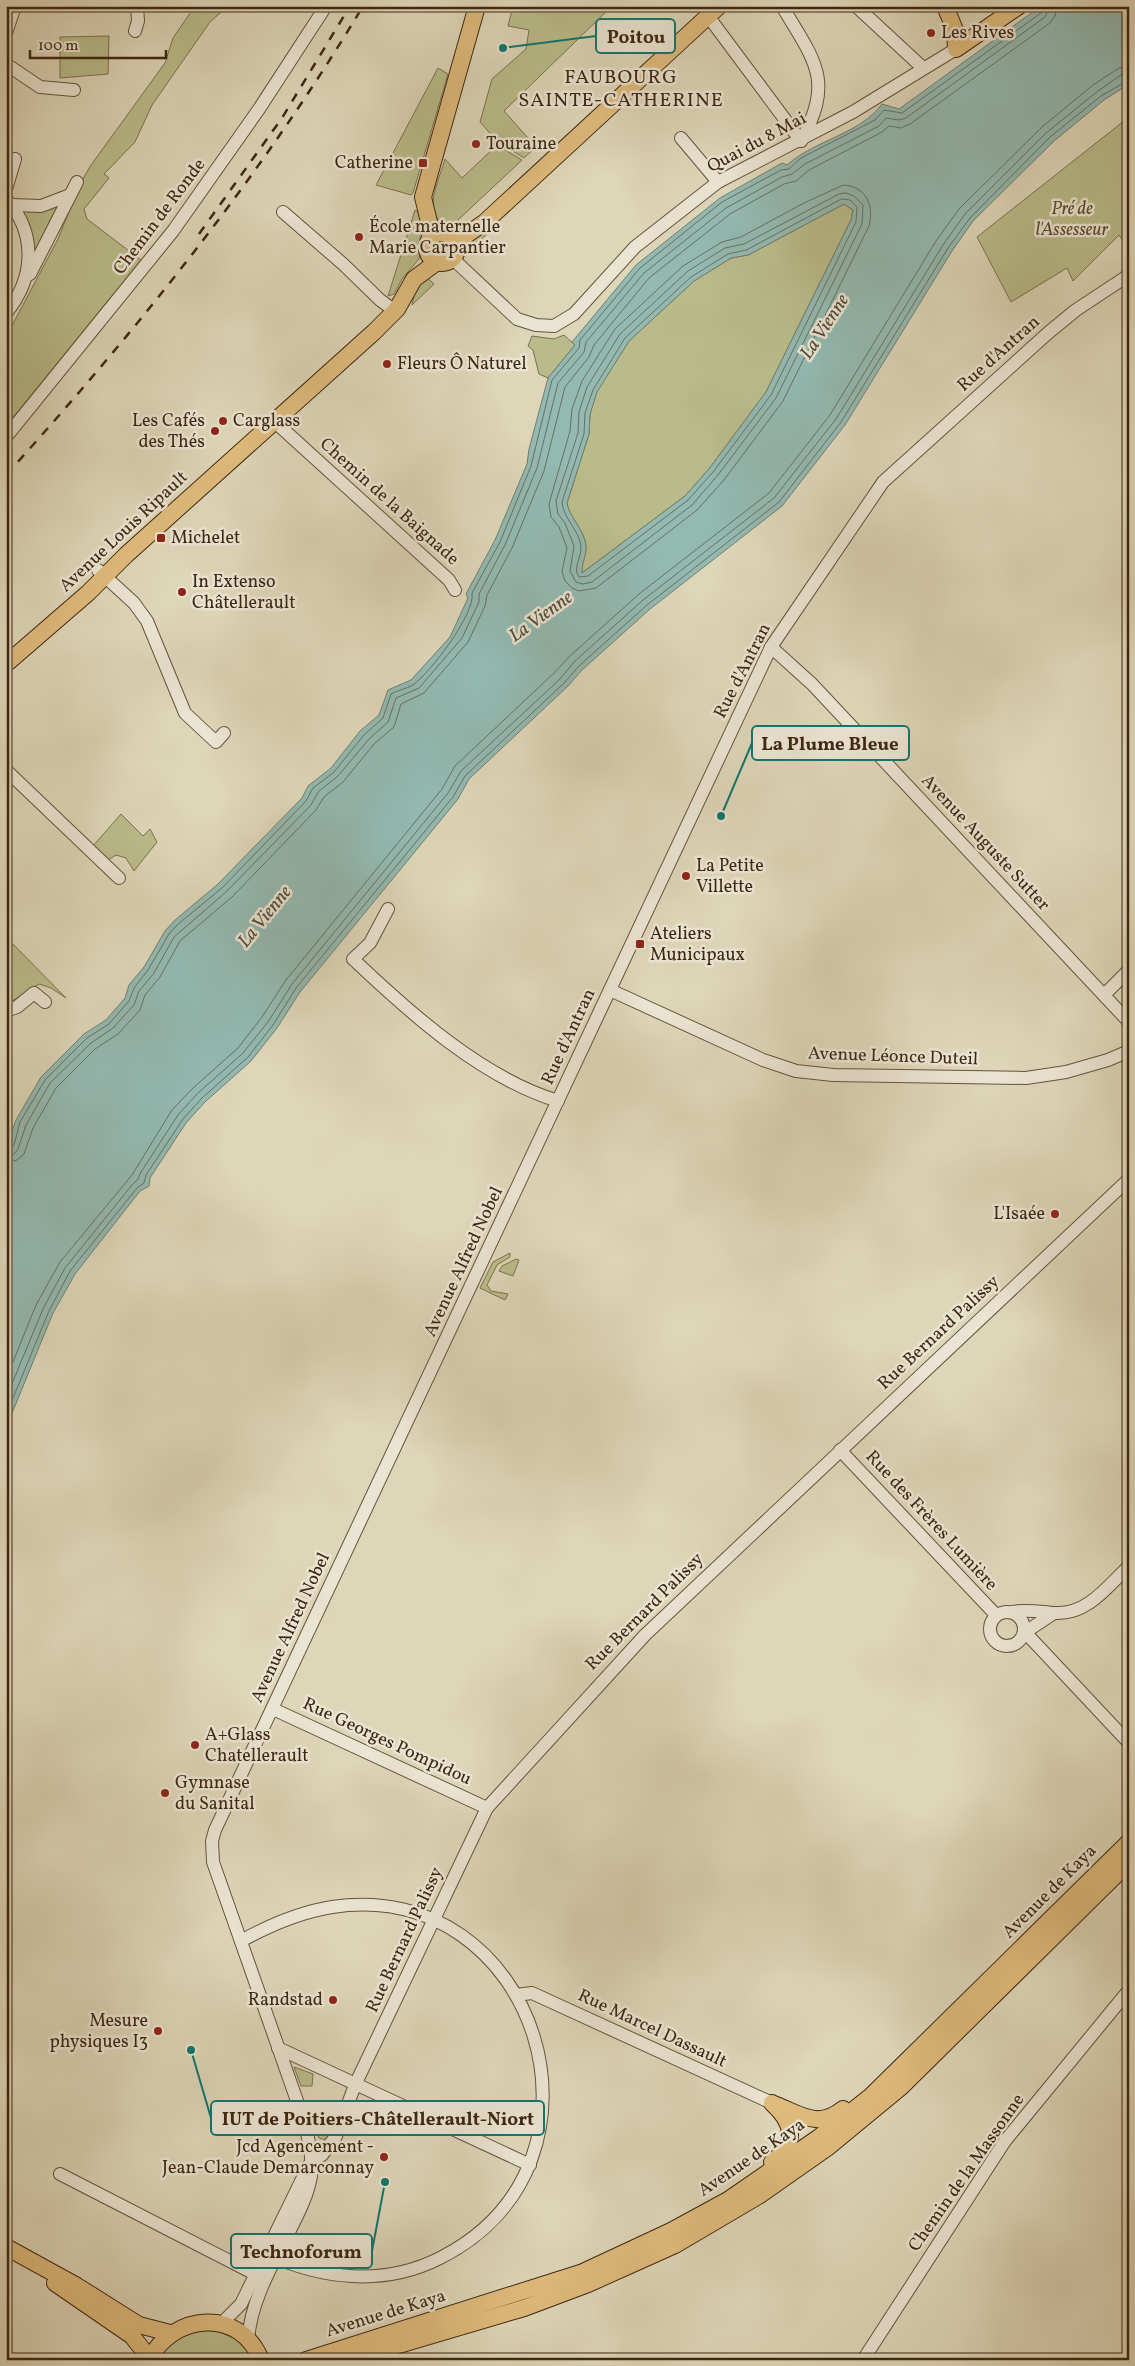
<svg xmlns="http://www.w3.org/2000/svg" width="1135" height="2366" viewBox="0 0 1135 2366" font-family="Vollkorn,serif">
  <rect width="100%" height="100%" fill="#ded6b9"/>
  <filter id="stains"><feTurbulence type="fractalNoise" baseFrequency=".004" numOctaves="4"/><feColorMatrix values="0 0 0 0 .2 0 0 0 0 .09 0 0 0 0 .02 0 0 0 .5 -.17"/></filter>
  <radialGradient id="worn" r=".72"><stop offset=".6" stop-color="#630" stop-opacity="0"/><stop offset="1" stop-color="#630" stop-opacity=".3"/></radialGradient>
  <g fill="#b9bc8a" stroke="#7b724e">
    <polygon points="195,6 228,6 210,22 152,105 135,142 104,174 109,178 84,209 87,219 141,260 6,426 6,337 58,239 80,184 91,165 165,63 173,38"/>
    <polygon points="513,6 612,6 504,111 536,147 524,158 497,141 480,122 492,79 526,49 529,30 508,26"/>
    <polygon points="109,36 108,74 60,78 60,37"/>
    <polygon points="438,68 448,74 413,193 411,195 376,185"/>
    <polygon points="1129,117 1129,250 1119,235 1073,281 1067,268 1011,302 977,237"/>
    <path d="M497 145 522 160 458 220 461 224C454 226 448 228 442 223 423 208 440 178 445 159L462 178Z"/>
    <path d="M844 204 853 210 851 220 766 392 709 469 685 496 582 573C581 565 586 555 586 546 585 531 568 515 567 503L589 434 590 414 597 391 629 341 694 281 731 258 748 255Z"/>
    <polygon points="56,207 57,207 35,251 22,214 25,211"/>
    <polygon points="415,210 418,212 423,224 419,259 402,279 394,294 388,296"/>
    <polygon points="494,223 499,223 463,256 466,245"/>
    <polygon points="425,276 434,284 412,305 415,291"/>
    <polygon points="564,335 575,345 548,378 539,374 533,350 528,346 532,336 554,339"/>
    <polygon points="121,814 143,836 150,829 157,842 134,871 126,858 116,855 108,860 93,846"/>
    <polygon points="6,937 66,998 51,988 39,984 6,1005"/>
    <polygon points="510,1253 510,1257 497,1265 487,1285 491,1291 508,1294 505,1300 480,1288 493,1262"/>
    <polygon points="516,1259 519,1260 513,1276 499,1271 502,1266"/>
    <polygon points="294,2067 313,2074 312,2086 301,2086"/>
    <polygon points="314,2108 320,2108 329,2134 326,2140 319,2138 309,2112"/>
    <path d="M215 2330 238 2340 254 2360H157C174 2334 185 2331 215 2330Z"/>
  </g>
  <path fill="#93b9b1" stroke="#717f71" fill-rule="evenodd" d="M1041 6H1129V84L1104 100 1054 141 973 221 952 251 845 425 782 506 650 609 582 670 568 686 469 779 458 799 300 992 277 1028 251 1061 205 1102 186 1123 150 1178 149 1186 140 1191 75 1274 53 1313 6 1428V1148L16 1120 41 1077 84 1034 106 1020 125 998 129 985 144 967 165 931 174 921 218 884 302 798 308 786 331 768 360 731 379 715 388 690 411 680 450 637 468 598 466 594 495 540 527 464 529 449 548 378 575 345 572 342 636 265 720 198 782 163 787 165C815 140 860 134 882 104L899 109ZM844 204 853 210 851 220 766 392 709 469 685 496 582 573C581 564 587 555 586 546 585 531 568 515 567 503L589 434 590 414 597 392 629 341 694 281 731 258 748 255Z"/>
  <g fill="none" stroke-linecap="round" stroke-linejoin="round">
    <g stroke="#687062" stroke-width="1">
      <path d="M844 185C867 187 874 206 869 226L783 401 724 480 697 510 596 588 579 591 572 588 565 581 562 571 567 548 559 527 551 517 549 504 570 431 572 409 582 381 615 329 683 266 722 242 741 237 804 203Z"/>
      <polygon points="846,193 854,196 863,205 862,224 776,398 718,475 692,505 592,582 583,584 576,582 570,571 574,546 565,523 558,514 556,501 578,433 579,412 587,387 620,334 688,271 725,248 744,244 839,194"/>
      <path d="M842 199 850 200 857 207 856 222 771 395 713 472 688 500 588 576 579 577C572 568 582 557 581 546 579 530 563 518 562 502L584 434 585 413 593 390 625 338 691 277 728 254 746 250Z"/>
      <path d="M6 1149 14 1145 20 1122 45 1080 87 1038 109 1024 129 1001 134 988 148 970 169 934 177 925 222 888 306 801 313 788 334 772 364 735 383 718 391 694C398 690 406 689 413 685 430 673 476 613 472 593L500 542 531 466 552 380 579 348 580 340 640 268 722 202 781 170 789 169 801 158 875 120 884 110 902 113 1041 13 1043 6"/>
      <polyline points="6,1155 14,1154 18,1149 26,1125 50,1083 91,1043 113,1028 134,1005 139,991 154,973 174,937 226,892 311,805 318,792 338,776 369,739 388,722 396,698 419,688 462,638 479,602 479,594 505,545 537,468 558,383 584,352 586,342 644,273 726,208 782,177 792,174 805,164 879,126 886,118 899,120 906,118 1045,17 1050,6"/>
      <polyline points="6,1163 17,1160 24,1154 33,1128 56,1088 95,1049 118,1034 140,1010 145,995 160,977 180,941 232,897 316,810 324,797 343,782 374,744 394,727 401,704 424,693 468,642 485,606 487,595 512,548 544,471 565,387 589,357 594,345 649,278 730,214 784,184 796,181 809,170 882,132 889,126 901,128 910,124 1050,23 1055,16 1057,6"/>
      <polyline points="6,1379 36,1305 60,1262 132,1175 172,1110 192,1089 238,1048 262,1017 286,980 442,789 455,766 554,673 570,656 639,594 769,493 830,415 936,241 959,209 1042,127 1093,85 1119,68 1129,66"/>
      <polyline points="6,1398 43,1309 65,1268 132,1185 138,1179 141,1172 178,1115 197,1094 243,1053 268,1022 292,984 448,793 461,771 560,679 575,661 643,600 774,498 836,419 943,245 965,214 1046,133 1098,91 1121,75 1129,74"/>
      <polyline points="6,1415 49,1311 70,1271 137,1188 144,1183 146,1175 183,1119 202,1098 248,1057 273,1025 296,988 453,797 465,776 564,683 579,666 647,605 779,502 841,422 948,248 970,218 1050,137 1101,96 1129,80"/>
    </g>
    <defs>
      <g id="minor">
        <path d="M782 6C814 60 835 80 801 141"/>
        <polyline points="856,6 923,68"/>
        <polyline points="708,16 801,141"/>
        <polyline points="135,31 138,21 137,6"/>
        <polyline points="6,33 15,6"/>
        <polyline points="6,64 40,87 74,90"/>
        <polyline points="681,138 718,182"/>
        <polyline points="6,189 15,159"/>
        <path d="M6 199C37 233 35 278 6 313"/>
        <polyline points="11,205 41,206 70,195"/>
        <polyline points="283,212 343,264 380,300 395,311"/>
        <polyline points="452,258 517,319 536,325 554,326 574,314 635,247 718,182 853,112 956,49"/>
        <polyline points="30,274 77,182"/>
        <polyline points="274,421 449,580 455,590"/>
        <polyline points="6,437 173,231 259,109 326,6"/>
        <polyline points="98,570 134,603 147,621 185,713 216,742 224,733"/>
        <polyline points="771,647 812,684 1129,1022"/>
        <polyline points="6,770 119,878"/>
        <path d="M388 909 370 943 353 959C410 1013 482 1078 558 1101"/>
        <polyline points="610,990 763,1060 796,1071 833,1075 1026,1078 1066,1072 1108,1060 1129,1051"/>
        <polyline points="1104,995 1129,970"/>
        <polyline points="6,1011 17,1007 34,993 45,1002"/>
        <polyline points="840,1450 996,1615"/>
        <circle cx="1007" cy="1629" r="17"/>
        <path d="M1012 1612C1027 1609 1040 1612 1055 1613 1087 1615 1107 1587 1129 1566"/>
        <polyline points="1054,1613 1030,1629 1024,1631 1129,1743"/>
        <polyline points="273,1709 487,1808"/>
        <path d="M241 1941C268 1926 301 1912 332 1907 536 1876 629 2163 440 2258 383 2287 321 2279 265 2253"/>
        <polyline points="516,1995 532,1993 772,2103"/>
        <polyline points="278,2048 530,2165"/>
        <polyline points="311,2161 322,2155 336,2136 355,2085 487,1808 645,1635 1129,1179"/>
        <polyline points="60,2174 255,2274"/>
        <polyline points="221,2324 241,2304 309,2165"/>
        <path d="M248 2340C251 2299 274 2262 292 2226 300 2210 308 2194 311 2176 313 2155 308 2135 302 2115L213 1862 212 1841 215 1830 771 647 883 482 1048 333 1076 310 1129 275"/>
        <polyline points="863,2360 1005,2141 1129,1990"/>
      </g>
      <g id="major">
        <polyline points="945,6 955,30 956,49 1019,6"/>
        <circle cx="442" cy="248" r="15"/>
        <polyline points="430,239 429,222 423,197 477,6"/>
        <polyline points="457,247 465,236 485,222 719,6"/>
        <polyline points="6,664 88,593 126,555 374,332 397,309 414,279 437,262"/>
        <path d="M776 2105C802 2115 818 2129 843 2109"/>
        <path d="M772 2162C798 2143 794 2123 772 2103"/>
        <polyline points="6,2247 77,2286 139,2325 170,2333"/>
        <polyline points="55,2283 132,2336 150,2359"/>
        <path d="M149 2360C173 2313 240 2307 261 2360"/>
        <polyline points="306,2360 583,2272 671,2231 728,2200 818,2138 871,2096 1129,1842"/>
        <polyline points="348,2360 524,2308 588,2284 675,2245 760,2195 827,2148 901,2087 1129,1862"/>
      </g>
    </defs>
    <use href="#minor" stroke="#65533c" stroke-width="14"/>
    <use href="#major" stroke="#3d2712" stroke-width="18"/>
    <use href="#minor" stroke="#eae4d2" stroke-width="12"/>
    <use href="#major" stroke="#dfbb7c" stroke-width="16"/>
    <g stroke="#3d2712" stroke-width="2.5" stroke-dasharray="9 9" stroke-linecap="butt">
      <polyline points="199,234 282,118 350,6"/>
      <path d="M6 475C138 329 262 175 363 6"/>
    </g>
  </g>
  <g fill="#8f2418" stroke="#eae4d2" stroke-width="2">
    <circle cx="931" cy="33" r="5"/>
    <circle cx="476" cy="144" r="5"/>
    <rect x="418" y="158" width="10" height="10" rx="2.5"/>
    <circle cx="359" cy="237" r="5"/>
    <circle cx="387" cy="364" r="5"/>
    <circle cx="223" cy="421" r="5"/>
    <circle cx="215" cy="431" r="5"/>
    <rect x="156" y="533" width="10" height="10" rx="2.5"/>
    <circle cx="182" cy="592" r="5"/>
    <circle cx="686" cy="876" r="5"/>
    <rect x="635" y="939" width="10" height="10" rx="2.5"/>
    <circle cx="1055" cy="1214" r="5"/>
    <circle cx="195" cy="1745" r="5"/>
    <circle cx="165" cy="1793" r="5"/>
    <circle cx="333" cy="2000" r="5"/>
    <circle cx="158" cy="2031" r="5"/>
    <circle cx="384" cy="2157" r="5"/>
  </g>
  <g text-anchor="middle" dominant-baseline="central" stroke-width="5" stroke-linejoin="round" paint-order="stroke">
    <g font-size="18" fill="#3d2712" stroke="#eae4d2" text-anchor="start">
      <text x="941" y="33">Les Rives</text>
      <text x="486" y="144">Touraine</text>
      <text x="413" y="163" text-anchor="end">Catherine</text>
      <text x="369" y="227">École maternelle<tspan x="369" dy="21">Marie Carpantier</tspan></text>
      <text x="397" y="364">Fleurs Ô Naturel</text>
      <text x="205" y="421" text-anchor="end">Les Cafés<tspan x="205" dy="21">des Thés</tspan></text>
      <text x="233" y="421">Carglass</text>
      <text x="171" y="538">Michelet</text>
      <text x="192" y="582">In Extenso<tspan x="192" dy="21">Châtellerault</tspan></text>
      <text x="696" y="866">La Petite<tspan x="696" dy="21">Villette</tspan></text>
      <text x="650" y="934">Ateliers<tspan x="650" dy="21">Municipaux</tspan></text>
      <text x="1045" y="1214" text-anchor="end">L'Isaée</text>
      <text x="205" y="1735">A+Glass<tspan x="205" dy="21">Chatellerault</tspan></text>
      <text x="175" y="1783">Gymnase<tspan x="175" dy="21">du Sanital</tspan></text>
      <text x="323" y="2000" text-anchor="end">Randstad</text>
      <text x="148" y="2021" text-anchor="end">Mesure<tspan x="148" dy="21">physiques I3</tspan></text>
      <text x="374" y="2147" text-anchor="end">Jcd Agencement -<tspan x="374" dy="21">Jean-Claude Demarconnay</tspan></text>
    </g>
    <g font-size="18" fill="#3d2712" stroke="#eae4d2">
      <text transform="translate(757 143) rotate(-28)">Quai du 8 Mai</text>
      <text transform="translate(160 217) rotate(-53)">Chemin de Ronde</text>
      <text transform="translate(999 354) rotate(-42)">Rue d'Antran</text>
      <text transform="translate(389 502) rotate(42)">Chemin de la Baignade</text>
      <text transform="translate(124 532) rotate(-43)">Avenue Louis Ripault</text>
      <text transform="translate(743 671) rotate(-63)">Rue d'Antran</text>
      <text transform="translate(985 843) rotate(47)">Avenue Auguste Sutter</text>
      <text transform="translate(569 1037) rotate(-65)">Rue d'Antran</text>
      <text transform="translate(893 1057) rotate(2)">Avenue Léonce Duteil</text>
      <text transform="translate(464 1262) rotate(-65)">Avenue Alfred Nobel</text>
      <text transform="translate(939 1333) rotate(-43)">Rue Bernard Palissy</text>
      <text transform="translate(931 1521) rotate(47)">Rue des Frères Lumière</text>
      <text transform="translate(645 1612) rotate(-45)">Rue Bernard Palissy</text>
      <text transform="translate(291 1628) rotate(-65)">Avenue Alfred Nobel</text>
      <text transform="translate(387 1742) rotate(25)">Rue Georges Pompidou</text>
      <text transform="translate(1050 1892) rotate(-45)">Avenue de Kaya</text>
      <text transform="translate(405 1940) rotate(-65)">Rue Bernard Palissy</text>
      <text transform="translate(652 2029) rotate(25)">Rue Marcel Dassault</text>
      <text transform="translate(752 2158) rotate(-34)">Avenue de Kaya</text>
      <text transform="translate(967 2173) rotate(-55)">Chemin de la Massonne</text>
      <text transform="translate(386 2314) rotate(-17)">Avenue de Kaya</text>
    </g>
    <g font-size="18" font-style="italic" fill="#5c4c30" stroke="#eae4d2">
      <text x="1072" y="209">Pré de<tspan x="1072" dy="21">l'Assesseur</tspan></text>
    </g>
    <g font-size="19" font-style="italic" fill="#524c3a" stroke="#eae4d2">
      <text transform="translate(825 327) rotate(-57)">La Vienne</text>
      <text transform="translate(541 617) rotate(-36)">La Vienne</text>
      <text transform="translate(265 917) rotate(-51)">La Vienne</text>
    </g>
    <g font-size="20" letter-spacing="1" fill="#3d2712" stroke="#eae4d2">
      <text x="621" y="78">FAUBOURG<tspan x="621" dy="23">SAINTE-CATHERINE</tspan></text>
    </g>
  </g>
  <path fill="none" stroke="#0f766e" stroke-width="2" d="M503 48L596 36M721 816L752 743M191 2050L211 2118M385 2182L372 2251"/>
  <g fill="#0f766e" stroke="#eae4d2" stroke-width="2">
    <circle cx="503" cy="48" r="5"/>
    <circle cx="721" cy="816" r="5"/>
    <circle cx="191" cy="2050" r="5"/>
    <circle cx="385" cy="2182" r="5"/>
  </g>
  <g fill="#eae4d2" stroke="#0f766e" stroke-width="2">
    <rect x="596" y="19" width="79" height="34" rx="5"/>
    <rect x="752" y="726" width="157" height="34" rx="5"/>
    <rect x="211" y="2101" width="333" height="34" rx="5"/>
    <rect x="231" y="2234" width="141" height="34" rx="5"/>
  </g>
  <g font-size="19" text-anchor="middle" font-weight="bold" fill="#3d2712">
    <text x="636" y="43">Poitou</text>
    <text x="830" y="750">La Plume Bleue</text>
    <text x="378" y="2125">IUT de Poitiers-Châtellerault-Niort</text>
    <text x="301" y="2258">Technoforum</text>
  </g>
  <rect width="1135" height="2366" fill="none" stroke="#ded6b9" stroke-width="25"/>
  <rect x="8" y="8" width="1120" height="2351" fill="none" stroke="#3d2712" stroke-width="2.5"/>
  <rect x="12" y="12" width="1110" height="2341" fill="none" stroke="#3d2712"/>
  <path d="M30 50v8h136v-8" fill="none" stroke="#3d2712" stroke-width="2.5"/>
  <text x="38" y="50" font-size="15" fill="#3d2712" stroke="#eae4d2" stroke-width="4" paint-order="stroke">100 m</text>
  <rect width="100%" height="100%" filter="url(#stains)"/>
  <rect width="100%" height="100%" fill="url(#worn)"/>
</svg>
